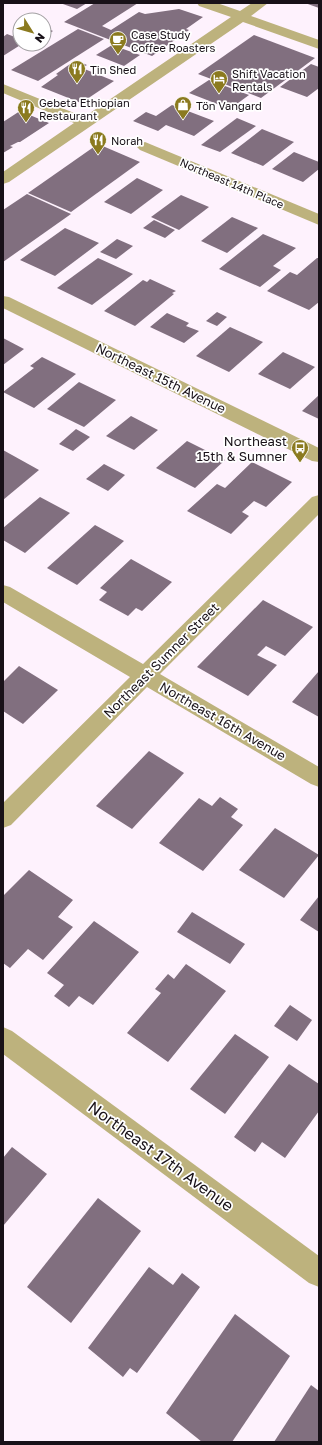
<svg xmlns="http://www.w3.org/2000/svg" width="322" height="1445" viewBox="0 0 322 1445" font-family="'Golos Text',sans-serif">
  <rect width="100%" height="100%" fill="#fef2fd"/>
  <g fill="#816f7f">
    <polygon points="60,3 87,3 77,9"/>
    <polygon points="95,3 138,3 102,26 111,30 139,12 145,14 179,9 203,17 186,29 189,30 152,56 64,22"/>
    <polygon points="306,3 319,3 319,8 305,3"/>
    <polygon points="44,27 53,31 44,37"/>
    <polygon points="78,29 104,39 38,81 11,70"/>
    <polygon points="7,34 20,39 20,44 22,44 3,56 3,37"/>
    <polygon points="254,35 315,58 261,98 198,74"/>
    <polygon points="112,45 140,55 124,66 96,55"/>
    <polygon points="80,62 87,65 82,68 114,81 81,103 41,87 58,75 56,74 70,64 74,66"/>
    <polygon points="311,64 319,67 319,88 307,97 280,87"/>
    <polygon points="209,80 249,95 230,109 189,93"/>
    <polygon points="172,105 214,121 194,136 166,125 158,131 133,121 146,112 156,116"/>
    <polygon points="20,111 49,123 20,142 18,142 10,146 13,147 3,153 3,122"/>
    <polygon points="237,118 256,126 220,152 201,145"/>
    <polygon points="262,129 294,142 263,166 231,153"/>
    <polygon points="98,144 140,162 71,212 28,193"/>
    <polygon points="294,152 319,162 319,169 303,182 272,169"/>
    <polygon points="137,178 163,190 131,214 104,202"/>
    <polygon points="27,194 71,214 3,262 3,210"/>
    <polygon points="181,195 209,207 179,230 151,217"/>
    <polygon points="232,217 258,228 227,253 201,241"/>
    <polygon points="154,220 175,230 165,238 143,228"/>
    <polygon points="65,228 99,243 55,276 20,260"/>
    <polygon points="263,234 296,248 273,266 281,270 260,287 219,269"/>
    <polygon points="117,239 133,246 116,259 100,252"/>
    <polygon points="98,258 133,274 92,305 57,288"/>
    <polygon points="317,258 319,258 319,302 309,310 267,291 290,272 297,275"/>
    <polygon points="150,279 176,291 172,293 174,294 135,326 104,311 143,280 147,282"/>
    <polygon points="217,312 227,317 217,326 206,321"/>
    <polygon points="167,313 189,323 186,326 199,331 184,343 150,327"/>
    <polygon points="230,327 263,342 229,372 196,356"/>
    <polygon points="3,338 24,349 3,365"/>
    <polygon points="283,352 315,367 290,389 258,374"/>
    <polygon points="42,357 76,374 34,408 3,392 34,368 30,366"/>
    <polygon points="79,382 116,400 84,427 47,409"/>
    <polygon points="319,395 319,419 302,411"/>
    <polygon points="131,416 158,430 134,450 106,436"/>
    <polygon points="76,429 90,437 73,451 59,444"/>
    <polygon points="187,441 225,460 195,488 156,468"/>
    <polygon points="3,450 39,470 3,500"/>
    <polygon points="252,462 292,482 266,507 254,501 242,512 249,516 231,534 187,511 217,484 225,488"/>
    <polygon points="104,464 125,475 108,491 86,479"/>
    <polygon points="40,497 70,513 25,553 3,540 3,528"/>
    <polygon points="95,525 124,541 77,585 47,568"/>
    <polygon points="131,559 172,582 142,611 136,608 128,616 99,600 107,592 100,588"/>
    <polygon points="263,600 313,627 285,656 266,646 257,655 277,665 248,696 197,667"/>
    <polygon points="19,666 58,690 23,724 3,711 3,682"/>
    <polygon points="319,671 319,717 292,702"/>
    <polygon points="149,751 184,773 132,829 96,806"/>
    <polygon points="220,797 238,809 231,817 243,825 203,871 159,843 199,798 212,806"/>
    <polygon points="275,828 319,855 284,898 239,870"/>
    <polygon points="29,870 73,900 58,917 73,927 43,960 28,949 10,968 3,963 3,896"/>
    <polygon points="319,896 319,932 300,920"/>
    <polygon points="192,912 245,944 230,964 177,932"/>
    <polygon points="94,921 139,952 93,1005 79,996 69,1007 54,996 64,985 47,973"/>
    <polygon points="186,964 226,991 168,1062 127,1033 161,993 155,989 168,974 174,979"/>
    <polygon points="290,1005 312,1020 297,1041 274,1026"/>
    <polygon points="235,1034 269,1057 225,1114 190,1089"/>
    <polygon points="289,1064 319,1084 319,1111 285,1158 262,1142 255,1152 234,1137"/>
    <polygon points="12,1147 47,1174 3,1226 3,1158"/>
    <polygon points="98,1198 141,1231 71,1323 27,1287"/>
    <polygon points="149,1267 173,1285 182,1273 200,1287 137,1373 130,1368 123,1377 88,1348"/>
    <polygon points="235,1314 290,1356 232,1442 202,1442 166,1413"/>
    <polygon points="311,1385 319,1391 319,1442 274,1442"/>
  </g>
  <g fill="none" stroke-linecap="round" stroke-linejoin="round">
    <g fill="#bdb27d" fill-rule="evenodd">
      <polygon points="197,3 217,3 240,11 252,3 268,3 251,16 319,40 319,49 243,22 9,182 3,184 3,172 74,123 3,93 3,84 84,117 231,17 199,6"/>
      <polygon points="145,142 319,214 319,225 140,150 137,147 140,144"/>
      <polygon points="3,296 9,297 319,448 319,462 312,461 3,308"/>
      <polygon points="319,495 319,514 160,674 319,767 319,787 311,784 147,687 11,825 3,828 3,803 130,677 3,602 3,585 10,587 143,664 312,497"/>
      <polygon points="3,1027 12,1031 319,1256 319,1287 309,1283 3,1054"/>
    </g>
  </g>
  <defs>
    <symbol id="cafe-pin" viewBox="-11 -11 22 30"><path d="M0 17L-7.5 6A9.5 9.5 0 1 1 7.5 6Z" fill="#8b7a1f" stroke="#fff"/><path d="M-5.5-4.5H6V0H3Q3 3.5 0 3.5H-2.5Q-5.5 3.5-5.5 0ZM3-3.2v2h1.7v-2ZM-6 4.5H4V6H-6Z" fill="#fff"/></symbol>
    <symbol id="restaurant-pin" viewBox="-11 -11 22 30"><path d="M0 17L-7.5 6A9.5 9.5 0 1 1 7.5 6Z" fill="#8b7a1f" stroke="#fff"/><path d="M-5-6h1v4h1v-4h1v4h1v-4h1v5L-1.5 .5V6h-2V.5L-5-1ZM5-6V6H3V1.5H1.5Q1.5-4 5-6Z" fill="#fff"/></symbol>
    <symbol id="hotel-pin" viewBox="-11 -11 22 30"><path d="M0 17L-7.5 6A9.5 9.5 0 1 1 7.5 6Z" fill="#8b7a1f" stroke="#fff"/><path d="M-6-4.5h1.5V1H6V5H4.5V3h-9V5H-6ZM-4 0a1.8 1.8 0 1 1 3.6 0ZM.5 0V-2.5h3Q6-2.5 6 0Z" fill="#fff"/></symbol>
    <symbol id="shop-pin" viewBox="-11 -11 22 30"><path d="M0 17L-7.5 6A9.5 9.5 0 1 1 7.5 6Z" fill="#8b7a1f" stroke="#fff"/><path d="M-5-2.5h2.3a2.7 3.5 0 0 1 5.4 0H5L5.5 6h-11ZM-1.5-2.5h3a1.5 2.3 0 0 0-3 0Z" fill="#fff"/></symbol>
    <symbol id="bus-pin" viewBox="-11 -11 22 30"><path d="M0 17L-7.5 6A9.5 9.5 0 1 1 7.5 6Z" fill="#8b7a1f" stroke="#fff"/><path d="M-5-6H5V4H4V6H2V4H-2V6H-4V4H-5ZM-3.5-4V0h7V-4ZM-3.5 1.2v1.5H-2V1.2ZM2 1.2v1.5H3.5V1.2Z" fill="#fff"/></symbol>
  </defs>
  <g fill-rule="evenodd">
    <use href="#cafe-pin" x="108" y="30" width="20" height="27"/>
    <use href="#restaurant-pin" x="67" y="59" width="20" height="27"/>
    <use href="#hotel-pin" x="209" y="69" width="20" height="27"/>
    <use href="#shop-pin" x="173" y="95" width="20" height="27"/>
    <use href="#restaurant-pin" x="16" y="98" width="20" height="27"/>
    <use href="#restaurant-pin" x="88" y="130" width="20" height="27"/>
    <use href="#bus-pin" x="290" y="438" width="20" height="27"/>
  </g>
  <g text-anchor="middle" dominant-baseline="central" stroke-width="3.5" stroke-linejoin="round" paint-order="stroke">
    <g font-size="11" fill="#181118" stroke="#fff" text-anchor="start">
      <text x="131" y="34">Case Study<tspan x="131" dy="13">Coffee Roasters</tspan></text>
      <text x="90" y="69">Tin Shed</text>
      <text x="232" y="73">Shift Vacation<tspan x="232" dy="13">Rentals</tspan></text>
      <text x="39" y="102">Gebeta Ethiopian<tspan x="39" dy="13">Restaurant</tspan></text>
      <text x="196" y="105">Tön Vangard</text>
      <text x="111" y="140">Norah</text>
    </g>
    <g font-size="11" fill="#181118" stroke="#fff">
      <text transform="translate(232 183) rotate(23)">Northeast 14th Place</text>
    </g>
    <g font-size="13" fill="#181118" stroke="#fff">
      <text transform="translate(161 378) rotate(26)">Northeast 15th Avenue</text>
      <text transform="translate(161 660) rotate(-45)">Northeast Sumner Street</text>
      <text transform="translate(223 721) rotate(30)">Northeast 16th Avenue</text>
    </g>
    <g font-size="13" fill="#181118" stroke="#fff" text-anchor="end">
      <text x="287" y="441">Northeast<tspan x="287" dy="15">15th &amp; Sumner</tspan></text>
    </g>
    <g font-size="16" fill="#181118" stroke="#fff">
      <text transform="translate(161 1156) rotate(36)">Northeast 17th Avenue</text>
    </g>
  </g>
  <rect width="322" height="1445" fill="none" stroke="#181118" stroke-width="8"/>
  <g transform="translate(32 32) rotate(127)"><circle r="19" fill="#ffffff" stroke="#a3a0a3"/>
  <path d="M0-3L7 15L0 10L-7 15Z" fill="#8b7a1f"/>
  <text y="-6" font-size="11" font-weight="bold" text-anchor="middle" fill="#181118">N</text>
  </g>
</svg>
